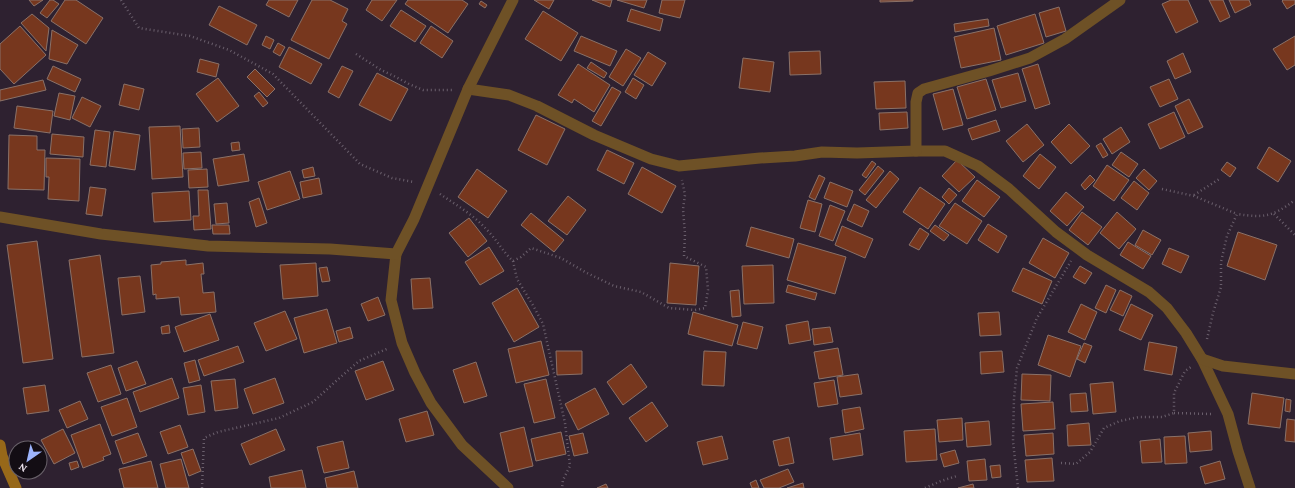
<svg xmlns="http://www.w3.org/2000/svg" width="1295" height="488" viewBox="0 0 1295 488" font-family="'Crimson Pro',serif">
  <rect width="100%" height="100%" fill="#2e2130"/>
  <g fill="#77371e" stroke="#8a7168">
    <polygon points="29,0 43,0 34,6"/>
    <polygon points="50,0 53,0 59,4 47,18 40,13"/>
    <polygon points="65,0 76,0 103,18 86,44 51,21"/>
    <polygon points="269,0 298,0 289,17 266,5"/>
    <polygon points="312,0 330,0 348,9 342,21 347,24 329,59 291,40"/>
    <polygon points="372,0 397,0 382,21 366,10"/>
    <polygon points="408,0 462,0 468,4 448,33 405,4"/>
    <polygon points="534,0 554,0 549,9"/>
    <polygon points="592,0 612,0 610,7"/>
    <polygon points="617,0 647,0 644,8"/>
    <polygon points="662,0 685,0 680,18 659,13"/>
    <polygon points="880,0 913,0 913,1 880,2"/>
    <polygon points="1171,0 1188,0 1198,22 1176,33 1162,4"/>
    <polygon points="1209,0 1223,0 1230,17 1220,22"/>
    <polygon points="1229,0 1249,0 1251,5 1235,13"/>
    <polygon points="1283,0 1295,0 1295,4 1287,9 1282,1"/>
    <polygon points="481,1 487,5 485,8 479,4"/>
    <polygon points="219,6 257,25 247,45 209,25"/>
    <polygon points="1059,7 1066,31 1046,37 1039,13"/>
    <polygon points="631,9 663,19 660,31 627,21"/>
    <polygon points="401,10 426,26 415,42 390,26"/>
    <polygon points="543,11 578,33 561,61 525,39"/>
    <polygon points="32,14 49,28 46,51 21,23"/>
    <polygon points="1035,14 1044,43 1006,55 997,26"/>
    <polygon points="988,19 989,26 955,32 954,24"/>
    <polygon points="20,26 46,55 14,84 0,69 0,44"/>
    <polygon points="431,26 453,41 442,58 420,43"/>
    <polygon points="994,28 1001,60 961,68 954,37"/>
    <polygon points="52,30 78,45 67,64 49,59"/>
    <polygon points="266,36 274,40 270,49 262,45"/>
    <polygon points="581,36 617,51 610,66 574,51"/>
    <polygon points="1295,36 1295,65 1287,70 1273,49"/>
    <polygon points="278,43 285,47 280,56 273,52"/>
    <polygon points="289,47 322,64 311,84 279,67"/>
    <polygon points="626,49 641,58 623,86 609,77"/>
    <polygon points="820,51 821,74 790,75 789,52"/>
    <polygon points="648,52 666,63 652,86 634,75"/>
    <polygon points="1183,53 1191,72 1175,79 1167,61"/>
    <polygon points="743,58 774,62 770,92 739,88"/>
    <polygon points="200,59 219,64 216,77 197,72"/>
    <polygon points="591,62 607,73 604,78 587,68"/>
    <polygon points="578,64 610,85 594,112 574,99 572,103 558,95"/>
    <polygon points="1038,64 1050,104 1035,109 1022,69"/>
    <polygon points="53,66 81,79 75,92 47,79"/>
    <polygon points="342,66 353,71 339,98 328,92"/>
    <polygon points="255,69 275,89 267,97 247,77"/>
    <polygon points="377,73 408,89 391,121 359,105"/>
    <polygon points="1018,73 1026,101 1001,108 992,80"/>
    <polygon points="218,78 239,106 217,122 196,94"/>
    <polygon points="633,78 644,85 636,99 625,92"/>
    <polygon points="986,79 996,110 967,119 957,87"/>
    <polygon points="1169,79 1178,99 1160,107 1150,87"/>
    <polygon points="43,80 46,90 0,101 0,90"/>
    <polygon points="905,81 906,108 876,109 874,82"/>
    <polygon points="124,84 144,89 139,110 119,105"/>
    <polygon points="612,87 621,92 601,126 592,121"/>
    <polygon points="953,89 963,125 943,130 933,94"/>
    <polygon points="259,92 268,103 263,107 254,96"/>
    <polygon points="59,93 75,96 70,120 54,116"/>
    <polygon points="82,97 101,106 90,127 72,118"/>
    <polygon points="1189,99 1203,127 1188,134 1175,106"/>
    <polygon points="17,106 53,111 50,133 14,128"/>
    <polygon points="907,112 908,128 880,130 879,113"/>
    <polygon points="1174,112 1185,137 1160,149 1148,124"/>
    <polygon points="536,115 565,129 547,165 518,150"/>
    <polygon points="996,120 1000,131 972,140 968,129"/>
    <polygon points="1027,124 1044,145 1023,162 1006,141"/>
    <polygon points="1069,124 1090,146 1071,164 1051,142"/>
    <polygon points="180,126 183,177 152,179 149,127"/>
    <polygon points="1121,127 1130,142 1112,154 1103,139"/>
    <polygon points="199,128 200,147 183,148 182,129"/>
    <polygon points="95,130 110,132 106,167 90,165"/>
    <polygon points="114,131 140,135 135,170 109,166"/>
    <polygon points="52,134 84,137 83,157 50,154"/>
    <polygon points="9,135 37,136 37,150 45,150 44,190 8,189"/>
    <polygon points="239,142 240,150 232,151 231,143"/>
    <polygon points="1101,143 1108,155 1103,158 1096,146"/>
    <polygon points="1269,147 1291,161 1278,182 1257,168"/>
    <polygon points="607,150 634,163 624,184 597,170"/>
    <polygon points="201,152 202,168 184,169 183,153"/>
    <polygon points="1121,152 1138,164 1129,177 1112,165"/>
    <polygon points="244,154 249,181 218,186 213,159"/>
    <polygon points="1040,154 1056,167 1039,189 1023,176"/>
    <polygon points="46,158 80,159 79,201 48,199 49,177 46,177"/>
    <polygon points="957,160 975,177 959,192 942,176"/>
    <polygon points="872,161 876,164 866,178 862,175"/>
    <polygon points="1227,162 1236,168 1230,177 1221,170"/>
    <polygon points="1107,165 1129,180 1114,201 1093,186"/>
    <polygon points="878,166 884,171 865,195 859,190"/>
    <polygon points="313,167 315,176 304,178 302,170"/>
    <polygon points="642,167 676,186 662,213 628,194"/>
    <polygon points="207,169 208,187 189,188 188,170"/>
    <polygon points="477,169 507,191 488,218 458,197"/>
    <polygon points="1144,169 1157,181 1149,190 1136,178"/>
    <polygon points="290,171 300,199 267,210 258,182"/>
    <polygon points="890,171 899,179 876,208 866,200"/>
    <polygon points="819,175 825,178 815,200 809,197"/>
    <polygon points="1090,175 1095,180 1085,190 1081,185"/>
    <polygon points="319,178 322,194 303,198 300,182"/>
    <polygon points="977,180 1000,197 984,217 962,201"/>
    <polygon points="1134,181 1149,193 1137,210 1121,198"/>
    <polygon points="830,182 853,191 847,207 824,198"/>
    <polygon points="90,187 106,189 102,216 86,214"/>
    <polygon points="920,187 945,204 928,229 903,212"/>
    <polygon points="949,188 957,195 949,204 942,197"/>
    <polygon points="198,190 208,190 211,229 194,230 193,216 199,216"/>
    <polygon points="189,191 191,220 154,222 152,193"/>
    <polygon points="1066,192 1084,207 1067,226 1050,211"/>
    <polygon points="568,196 586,210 567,235 548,221"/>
    <polygon points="259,198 267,223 256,227 249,202"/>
    <polygon points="808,200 822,204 815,232 800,228"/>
    <polygon points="227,203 229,223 216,224 214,204"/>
    <polygon points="955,203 982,221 967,244 939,226"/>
    <polygon points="854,204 869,211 862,227 847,220"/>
    <polygon points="830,205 845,211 833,241 819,236"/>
    <polygon points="1082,212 1102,227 1088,245 1069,230"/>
    <polygon points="1117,212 1136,229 1119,249 1100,233"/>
    <polygon points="531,213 564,240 554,252 521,225"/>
    <polygon points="469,218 487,241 468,257 449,233"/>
    <polygon points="988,224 1007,236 998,253 978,240"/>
    <polygon points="212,225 229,225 230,234 213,234"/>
    <polygon points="935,225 949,235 944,241 930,231"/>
    <polygon points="842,226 873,239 865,258 835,245"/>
    <polygon points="751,227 794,239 789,258 746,246"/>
    <polygon points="920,228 929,234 919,250 909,245"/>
    <polygon points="1143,230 1161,240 1152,255 1135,245"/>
    <polygon points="1238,232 1277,245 1265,280 1227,266"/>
    <polygon points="1043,238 1069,253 1055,278 1029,263"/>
    <polygon points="37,241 53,359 23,363 7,245"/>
    <polygon points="1128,242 1151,256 1143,269 1120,255"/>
    <polygon points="798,243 846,257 835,294 787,280"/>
    <polygon points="489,247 504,271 480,285 465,262"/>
    <polygon points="1169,248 1189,256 1181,273 1162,264"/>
    <polygon points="100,255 114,353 82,357 69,260"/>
    <polygon points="186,260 186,265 203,263 204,274 201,274 203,293 214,292 216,312 181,315 179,297 156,299 156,294 153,295 151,265 161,264 161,262"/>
    <polygon points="316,263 318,296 283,299 280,265"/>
    <polygon points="670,263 699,266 696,305 667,303"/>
    <polygon points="773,265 774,303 744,304 742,266"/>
    <polygon points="1080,266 1092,273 1085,284 1073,277"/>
    <polygon points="327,267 330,281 322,282 319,268"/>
    <polygon points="1023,268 1052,281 1042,304 1012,291"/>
    <polygon points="140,276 145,312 122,315 118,278"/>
    <polygon points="430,278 433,308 413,309 411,279"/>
    <polygon points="788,285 817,293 815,300 786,292"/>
    <polygon points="1106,285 1116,290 1106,313 1095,308"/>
    <polygon points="517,288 539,327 514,342 492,303"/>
    <polygon points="739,290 741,316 732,317 730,291"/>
    <polygon points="1120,290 1132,296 1123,316 1110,310"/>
    <polygon points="378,297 385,315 368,321 361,304"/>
    <polygon points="1081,304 1097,312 1085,340 1068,332"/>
    <polygon points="1131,304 1153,315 1141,340 1119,330"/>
    <polygon points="327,309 337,343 304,353 294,318"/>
    <polygon points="285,311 297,339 266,351 254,323"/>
    <polygon points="693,312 738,325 732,346 688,334"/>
    <polygon points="999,312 1001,335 980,336 978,313"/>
    <polygon points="210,314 219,340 184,352 175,327"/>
    <polygon points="808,321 811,340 789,344 786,325"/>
    <polygon points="743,322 763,327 757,349 737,344"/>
    <polygon points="169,325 170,333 162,334 161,327"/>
    <polygon points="350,327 353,338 339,342 336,331"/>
    <polygon points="830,327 833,342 814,345 812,329"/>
    <polygon points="1048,335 1081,346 1070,377 1038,365"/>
    <polygon points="541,341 549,375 516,383 508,349"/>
    <polygon points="1149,342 1177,347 1172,375 1144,370"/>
    <polygon points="1084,343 1092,346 1085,363 1077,359"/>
    <polygon points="238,346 244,362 204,376 198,360"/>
    <polygon points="838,348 843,375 819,379 814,352"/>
    <polygon points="556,351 582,351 582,374 557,375"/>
    <polygon points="704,351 726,352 724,386 702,385"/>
    <polygon points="1002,351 1004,372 981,374 980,352"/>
    <polygon points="195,360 200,380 189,383 184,363"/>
    <polygon points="137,361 146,384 126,391 118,368"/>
    <polygon points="383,361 394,390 366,400 355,371"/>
    <polygon points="476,362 487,396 464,403 453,370"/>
    <polygon points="631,364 647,387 623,405 607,382"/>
    <polygon points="111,365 121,394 98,402 87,373"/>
    <polygon points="858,374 862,394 840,397 837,377"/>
    <polygon points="1022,374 1051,375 1050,401 1021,400"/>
    <polygon points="172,378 179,398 140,412 133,392"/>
    <polygon points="275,378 284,403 253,414 244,389"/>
    <polygon points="235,379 238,408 215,411 211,381"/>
    <polygon points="546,379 555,418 534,423 524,384"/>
    <polygon points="834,380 838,404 818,407 814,383"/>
    <polygon points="1113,382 1116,412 1093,414 1090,384"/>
    <polygon points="45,385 49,411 27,414 23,388"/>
    <polygon points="201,385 205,412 188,415 183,388"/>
    <polygon points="595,388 609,414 578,430 565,404"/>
    <polygon points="1086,393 1088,411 1071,412 1070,394"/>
    <polygon points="1252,393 1284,398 1280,428 1248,424"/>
    <polygon points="127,398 137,427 112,436 101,407"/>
    <polygon points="1286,399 1291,400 1290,412 1285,411"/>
    <polygon points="80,401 88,419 67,428 59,410"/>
    <polygon points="652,402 668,426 646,442 629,418"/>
    <polygon points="1053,402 1055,429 1023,431 1021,404"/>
    <polygon points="860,407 864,429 845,433 842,410"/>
    <polygon points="427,411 434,435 406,442 399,419"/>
    <polygon points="962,418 963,440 939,442 937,420"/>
    <polygon points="1287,419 1295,420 1295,442 1285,441"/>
    <polygon points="989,421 991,445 967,447 965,423"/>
    <polygon points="1089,423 1091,445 1068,446 1067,425"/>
    <polygon points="100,424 111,454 103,457 104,460 83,468 71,435"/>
    <polygon points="180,425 188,447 168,454 160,432"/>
    <polygon points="524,427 533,466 509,472 500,433"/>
    <polygon points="63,429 75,453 54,464 41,440"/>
    <polygon points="276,429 285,450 250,465 241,444"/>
    <polygon points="935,429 937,460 906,462 904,431"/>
    <polygon points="1211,431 1212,450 1190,452 1188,433"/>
    <polygon points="561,432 566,454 536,461 531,439"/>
    <polygon points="138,433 147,456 123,464 115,441"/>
    <polygon points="583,433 588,453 574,456 569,436"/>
    <polygon points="860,433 863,455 833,460 830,438"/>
    <polygon points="1053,433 1054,454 1026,456 1024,435"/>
    <polygon points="722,436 728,459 703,465 697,442"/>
    <polygon points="1185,436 1187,463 1165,464 1164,437"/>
    <polygon points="789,437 794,463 779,466 773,441"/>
    <polygon points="1160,439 1162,462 1142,463 1140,441"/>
    <polygon points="343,441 349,468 324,473 317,447"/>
    <polygon points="193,449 201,471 189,476 181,453"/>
    <polygon points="955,450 959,463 944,467 940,454"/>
    <polygon points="1052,458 1054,481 1027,482 1025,460"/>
    <polygon points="181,459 189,488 166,488 160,464"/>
    <polygon points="985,459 987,480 969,481 967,461"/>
    <polygon points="77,461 79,467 71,470 69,463"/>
    <polygon points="151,461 158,488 124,488 119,469"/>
    <polygon points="1220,461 1225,479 1205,484 1200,467"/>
    <polygon points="1000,465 1001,477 992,478 990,466"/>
    <polygon points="788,469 794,482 779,488 764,488 760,480"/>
    <polygon points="302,470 306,488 271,488 269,477"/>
    <polygon points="354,471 358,488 327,488 325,478"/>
    <polygon points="756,480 759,488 752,488 750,483"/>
    <polygon points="803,483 804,488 787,488"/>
    <polygon points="606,484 608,488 597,488"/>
    <polygon points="973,484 974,488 958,488"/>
  </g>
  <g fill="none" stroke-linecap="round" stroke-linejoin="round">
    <g stroke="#6a5f6c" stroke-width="2.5" stroke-dasharray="1 3" stroke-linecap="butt">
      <polyline points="121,0 139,28 190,36 229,50 273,74 360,164 392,178 414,182"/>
      <polyline points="356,54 381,70 392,75 409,84 423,90 452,90"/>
      <polyline points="1162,189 1194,196 1237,214"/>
      <path d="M440 194C456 205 474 215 487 230 497 240 503 252 513 261L521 257 531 248 561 258 587 273 614 286 641 292 669 308 695 310 705 308 708 290 706 267 684 256 685 234 683 209 685 195 682 180"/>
      <polyline points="1194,195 1221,178"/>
      <polyline points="1274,214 1295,235"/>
      <polyline points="513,261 517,279 534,307 543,324 565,423 570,466 563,480 562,488"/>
      <path d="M1207 339 1213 313 1221 287V262L1227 236 1237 214C1264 218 1272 217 1295 200"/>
      <polyline points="1174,413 1211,414"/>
      <polyline points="1061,463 1076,464 1090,452 1104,428 1120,421 1139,417 1162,417 1174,413 1174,393 1185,371 1191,367"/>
      <polyline points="202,488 204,438 218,432 279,418 313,402 335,382 359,361 389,348"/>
      <polyline points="925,488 941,481 957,476"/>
      <polyline points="1018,488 1013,441 1014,398 1017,368 1037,318 1071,261"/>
    </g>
    <g stroke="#6e5126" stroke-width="11">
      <polyline points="468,89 509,95 537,106 594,135 651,159 679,166 760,158 795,156 822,152 857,153 916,151 945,151 978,166 1009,189 1056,232 1087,255 1149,292 1167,308 1186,333 1202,359 1228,414 1238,451 1250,488"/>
      <polyline points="916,151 916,102 918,93 924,89 989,71 1030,58 1065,39 1120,0"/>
      <polyline points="396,254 391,300 402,343 415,373 431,403 462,445 508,488"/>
      <polyline points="1202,359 1223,366 1295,374"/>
    </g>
    <polyline stroke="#6e5126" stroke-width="11" points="0,217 101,234 208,246 330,249 396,254 414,219 468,89 513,0"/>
    <polyline stroke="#976819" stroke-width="11" points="0,445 2,456 16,488"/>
  </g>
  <g transform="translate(28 460) rotate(214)"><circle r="19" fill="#130d14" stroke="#686169"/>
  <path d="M0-3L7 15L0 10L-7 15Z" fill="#9db4fd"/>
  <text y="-6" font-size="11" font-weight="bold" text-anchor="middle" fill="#e8dfe9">N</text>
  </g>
</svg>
